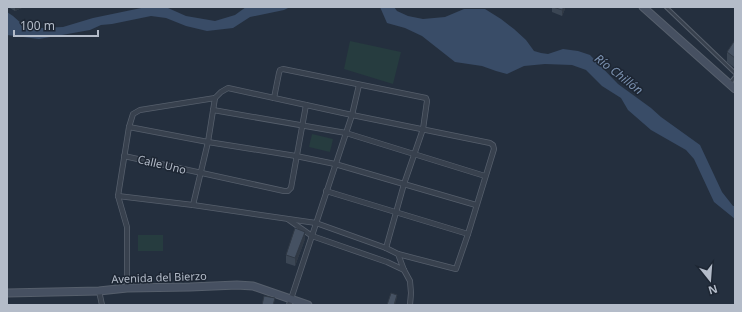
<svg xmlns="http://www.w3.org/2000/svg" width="742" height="312" viewBox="0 0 742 312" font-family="'Noto Sans',sans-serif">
  <rect width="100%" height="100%" fill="#242f3e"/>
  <g fill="#263c3f">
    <polygon points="350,41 401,52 393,84 344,69"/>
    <polygon points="312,134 333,139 330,152 309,147"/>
    <rect x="138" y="235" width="25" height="16"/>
  </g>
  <g fill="#394c67">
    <polygon points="146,7 168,8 186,16 215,21 235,15 246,7 290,7 284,10 250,17 233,28 207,31 186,26 166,18 151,16 112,24 101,25 90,30 39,39 7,35 7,12 13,16 22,24 40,28 63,27 93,18"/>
    <polygon points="380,7 394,7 397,11 408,16 423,19 445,17 464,9 485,9 501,19 514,29 526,40 534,51 541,53 548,54 563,49 578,51 590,55 618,84 651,108 661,117 700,145 722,192 733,206 735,206 735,219 714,202 694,159 686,150 651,130 628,110 621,98 602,86 586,70 572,65 545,64 524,66 507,74 496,71 482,66 455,62 422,36 405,28 387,23"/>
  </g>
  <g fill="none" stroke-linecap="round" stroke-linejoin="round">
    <defs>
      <g id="lane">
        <polyline points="666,7 735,73"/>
        <polyline points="730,83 735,77"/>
      </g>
      <g id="street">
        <polyline points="274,98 279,73 280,70 283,69 426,98 427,101 423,129 404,184 386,248"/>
        <polyline points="213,110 346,133 485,176"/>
        <polyline points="129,127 208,142 296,156 335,164 476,205"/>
        <polyline points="124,156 284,191 288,191 291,188 306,105"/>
        <polyline points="326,191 468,234"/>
        <polyline points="118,196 193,205 316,223 386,248 398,254 404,270 410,281 411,293 410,305"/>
        <polyline points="193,205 208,142 215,98 221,92 228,88 352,115 490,143 493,145 494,149 468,234 456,269 398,254"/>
        <polyline points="289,220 312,236 387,262 404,270"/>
        <polyline points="127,288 127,227 118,196 129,127 133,114 140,110 215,98"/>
        <polyline points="99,291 102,305"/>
        <polyline points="289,305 352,115 359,85"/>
      </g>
      <g id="secondary">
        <polyline points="643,7 735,89"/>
        <polyline points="7,293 99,291 127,288 190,287 237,285 253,286 308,305"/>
      </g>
    </defs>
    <use href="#lane" stroke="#565f6c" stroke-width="4.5"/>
    <use href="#street" stroke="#565f6c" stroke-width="6"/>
    <use href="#secondary" stroke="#565f6c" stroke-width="9"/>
    <use href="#lane" stroke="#38414e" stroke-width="2.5"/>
    <use href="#street" stroke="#38414e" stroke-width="4.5"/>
    <use href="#secondary" stroke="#465061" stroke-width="7"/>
  </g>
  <g fill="#3b4654">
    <polygon points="8,7 24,7 15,11"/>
    <polygon points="552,7 565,7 565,9 562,16 552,12"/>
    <polygon points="735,40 735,68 727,62 727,52"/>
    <polygon points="305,239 295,266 286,263 286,255"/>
  </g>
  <g fill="#303945">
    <polygon points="15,7 24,7 15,11"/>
    <polygon points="564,7 565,7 565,9 562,16 562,10"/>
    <polygon points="305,232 305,239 295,266 295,258"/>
    <polygon points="397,295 397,298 395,305 394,305"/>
  </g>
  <g fill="#455162" stroke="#303945">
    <polygon points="553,7 564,7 562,10"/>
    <polygon points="735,40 735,58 727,52"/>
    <polygon points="295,228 305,232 295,258 286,255"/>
    <polygon points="391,293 397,295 394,305 387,305"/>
    <polygon points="264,296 275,298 273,305 262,305"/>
  </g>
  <g text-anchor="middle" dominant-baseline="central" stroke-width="3" stroke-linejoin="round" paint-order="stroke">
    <g font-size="11" fill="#b4bcc9" stroke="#1d2633">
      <text transform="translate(162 164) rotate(13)">Calle Uno</text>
      <text transform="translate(159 277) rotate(-2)">Avenida del Bierzo</text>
    </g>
    <g font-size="12" font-style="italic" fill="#7c92b1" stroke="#1d2633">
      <text transform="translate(619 74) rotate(38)">Río Chillón</text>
    </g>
  </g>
  <rect width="742" height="312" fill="none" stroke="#b4bcc9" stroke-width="16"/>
  <g transform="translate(710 280) rotate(163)" stroke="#1d2633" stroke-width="3" paint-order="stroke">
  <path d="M0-3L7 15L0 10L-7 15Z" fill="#b4bcc9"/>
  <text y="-6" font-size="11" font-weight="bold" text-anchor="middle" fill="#b4bcc9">N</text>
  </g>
  <path d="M14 30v6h84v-6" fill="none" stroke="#b4bcc9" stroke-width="2"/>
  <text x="20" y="30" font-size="12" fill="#b4bcc9" stroke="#1d2633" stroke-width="3" paint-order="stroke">100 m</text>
</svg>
